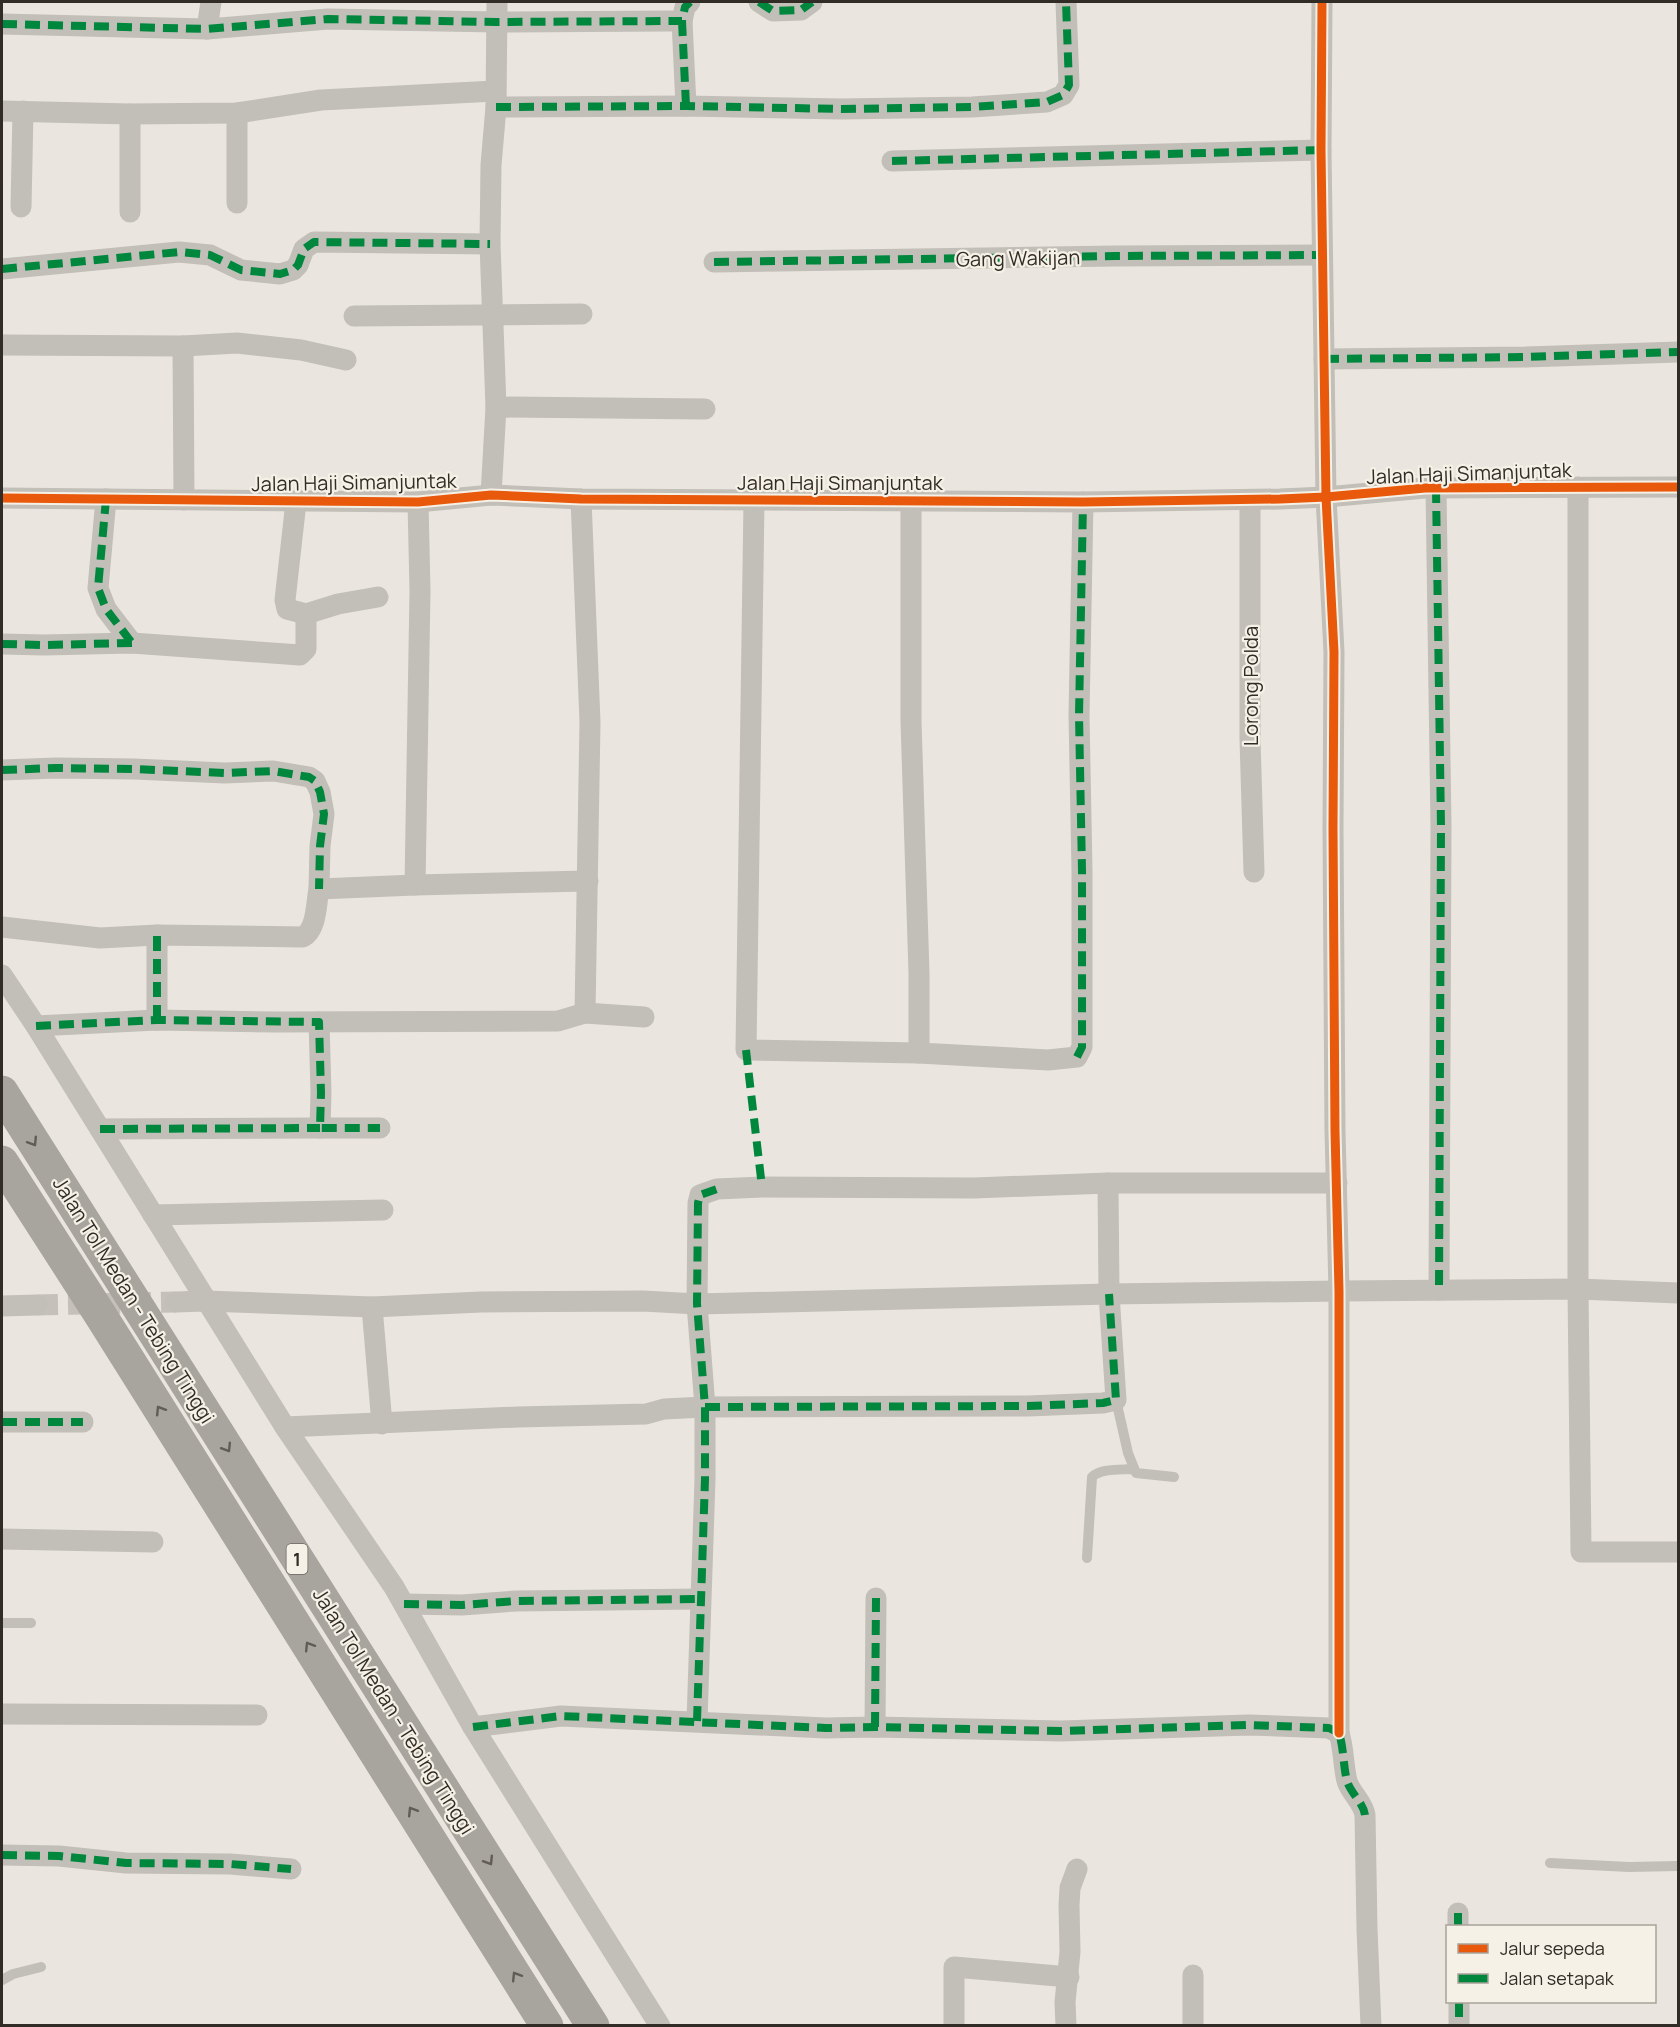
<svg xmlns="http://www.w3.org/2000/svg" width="1680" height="2027" viewBox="0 0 1680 2027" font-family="Manrope,sans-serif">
  <rect width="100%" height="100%" fill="#eae6df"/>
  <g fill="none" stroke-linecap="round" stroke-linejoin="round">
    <polyline stroke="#c5c1ba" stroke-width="21" stroke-dasharray="21 10" stroke-linecap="butt" points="37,1305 176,1302"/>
    <g stroke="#c2beb8" stroke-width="10">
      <polyline points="1116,1400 1128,1453 1136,1473 1174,1477"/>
      <path d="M1087 1558 1092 1477C1101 1468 1121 1470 1133 1469"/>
      <polyline points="2,1623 31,1623"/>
      <polyline points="1550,1863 1629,1867 1678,1866"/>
      <polyline points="2,1980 13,1974 41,1967"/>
    </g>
    <g stroke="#c2beb8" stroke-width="21">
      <polyline points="759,2 773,11 801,10 812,2"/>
      <polyline points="1322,2 1321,150 1326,497 1334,652 1333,828 1335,1131 1339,1291 1339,1733"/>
      <polyline points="682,21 686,106"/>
      <polyline points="2,24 207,29 328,19 496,22 671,21 682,21 685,7 690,2"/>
      <polyline points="207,29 211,2"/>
      <polyline points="496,107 686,106 841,109 972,107 1047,102 1063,95 1069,85 1066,2"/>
      <polyline points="2,111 130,114 237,113 321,100 495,91"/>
      <polyline points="237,113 237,203"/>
      <polyline points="892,161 1321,150"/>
      <polyline points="21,207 23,111"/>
      <polyline points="130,212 130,114"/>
      <polyline points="714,262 1115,256 1322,255"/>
      <polyline points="2,269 179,252 210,255 241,270 280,274 293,270 298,265 304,249 314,242 490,244"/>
      <polyline points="354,316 582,314"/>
      <polyline points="2,345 183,346 184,500"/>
      <polyline points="183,346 237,343 301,350 346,360"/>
      <polyline points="1324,359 1526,357 1678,352"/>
      <polyline points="496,407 705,409"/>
      <polyline points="1578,487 1578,1289 1581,1552 1678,1552"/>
      <polyline points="1436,488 1441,827 1439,1290"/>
      <polyline points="491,495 496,407 490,244 491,165 496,107 497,2"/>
      <polyline points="2,498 418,502 491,495 581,499 1083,502 1280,499 1326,497 1425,488 1678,487"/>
      <polyline points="106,499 98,588 106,609 132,643"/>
      <polyline points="581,499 590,722 585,1013"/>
      <polyline points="911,500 911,721 919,973 919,1053 1048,1060 1077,1057 1082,1047 1082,871 1079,715 1083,502"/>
      <polyline points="1250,500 1250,739 1254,872"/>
      <polyline points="754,501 746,1050 919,1053"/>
      <polyline points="296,502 285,600 287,609 306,614 338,604 378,597"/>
      <polyline points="2,644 44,645 132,643 300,655 306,649 306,614"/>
      <polyline points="2,770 56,768 134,769 225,773 273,771 309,777 315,781 320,792 324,814 320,846 319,889"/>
      <polyline points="415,885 588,881"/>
      <path d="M2 927 100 938 157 935 303 937C317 929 316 904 319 889L415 885 420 591 418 502"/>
      <polyline points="2,975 36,1026 285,1427 394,1587 473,1727 660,2026"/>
      <polyline points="157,1020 157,935"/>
      <polyline points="319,1022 321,1093 320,1128 380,1128"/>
      <polyline points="36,1026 157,1020 276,1022 558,1021 585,1013 644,1017"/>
      <polyline points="100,1129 320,1128"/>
      <polyline points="153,1215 383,1210"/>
      <polyline points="176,1302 205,1301 372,1307 481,1302 643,1301 697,1304 1109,1294 1339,1291 1578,1289 1678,1293"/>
      <polyline points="2,1306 37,1305"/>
      <polyline points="372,1307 382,1424"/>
      <polyline points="2,1422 83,1422"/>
      <polyline points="285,1427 518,1417 646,1414 664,1409 705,1407 1028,1406 1103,1403 1116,1400 1109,1294 1108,1183"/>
      <polyline points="2,1539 153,1542"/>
      <polyline points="404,1604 462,1605 516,1601 700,1599"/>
      <polyline points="2,1714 257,1715"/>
      <polyline points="697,1721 705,1479 705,1407 697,1304 698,1203 700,1195 717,1189 762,1187 974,1188 1108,1183 1337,1183"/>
      <path d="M473 1727 561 1716 826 1728 875 1727 1061 1731 1249 1725 1329 1728 1339 1733C1344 1749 1343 1765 1347 1781 1351 1794 1363 1802 1365 1815L1367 1929 1371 2026"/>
      <polyline points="875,1727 876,1598"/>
      <polyline points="2,1855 59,1856 126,1863 230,1864 291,1869"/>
      <polyline points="1458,1913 1458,1926"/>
      <polyline points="1193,1975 1193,2026"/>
      <polyline points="1459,2002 1459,2026"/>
      <polyline points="954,2026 954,1967 1069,1977"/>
      <polyline points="1066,2026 1065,2002 1070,1952 1069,1905 1070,1888 1077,1869"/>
    </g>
    <g stroke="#a8a49e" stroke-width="33">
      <polyline points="2,1092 593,2026"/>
      <polyline points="2,1162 101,1316 547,2026"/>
    </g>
    <g stroke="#00873e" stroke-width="8" stroke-dasharray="15 8" stroke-linecap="butt">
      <polyline points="759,2 773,11 801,10 812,2"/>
      <polyline points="682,21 686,106"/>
      <polyline points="2,24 207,29 328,19 496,22 671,21 682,21 685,7 690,2"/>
      <polyline points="496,107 686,106 841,109 972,107 1047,102 1063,95 1069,85 1066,2"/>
      <polyline points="892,161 1321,150"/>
      <polyline points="714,262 1115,256 1322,255"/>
      <polyline points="2,269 179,252 210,255 241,270 280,274 293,270 298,265 304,249 314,242 490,244"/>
      <polyline points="1324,359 1526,357 1678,352"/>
      <polyline points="1436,488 1441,827 1439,1290"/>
      <polyline points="106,499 98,588 106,609 132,643"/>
      <polyline points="2,644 44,645 132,643"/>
      <polyline points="2,770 56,768 134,769 225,773 273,771 309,777 315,781 320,792 324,814 320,846 319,889"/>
      <polyline points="157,1020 157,935"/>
      <polyline points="36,1026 157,1020 319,1022 321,1093 320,1128 380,1128"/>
      <polyline points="746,1050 762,1187"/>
      <polyline points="1077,1057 1082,1047 1082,871 1079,715 1083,502"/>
      <polyline points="100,1129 320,1128"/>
      <polyline points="705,1407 1028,1406 1103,1403 1116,1400 1109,1294"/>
      <polyline points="2,1422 83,1422"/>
      <polyline points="404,1604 462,1605 516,1601 700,1599"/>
      <polyline points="697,1721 705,1479 705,1407 697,1304 698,1203 700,1195 717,1189"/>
      <path d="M473 1727 561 1716 826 1728 875 1727 1061 1731 1249 1725 1329 1728 1339 1733C1344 1749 1343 1765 1347 1781 1351 1794 1363 1802 1365 1815"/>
      <polyline points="875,1727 876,1598"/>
      <polyline points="2,1855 59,1856 126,1863 230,1864 291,1869"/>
      <polyline points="1458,1913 1458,1926"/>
      <polyline points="1459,2002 1459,2026"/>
    </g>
    <defs>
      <g id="cycleway">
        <polyline points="1322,2 1321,150 1326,497 1334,652 1333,828 1335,1131 1339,1291 1339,1733"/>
        <polyline points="2,498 418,502 491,495 581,499 1083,502 1280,499 1326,497 1425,488 1678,487"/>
      </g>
    </defs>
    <use href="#cycleway" stroke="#f6f1e6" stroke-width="13"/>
    <use href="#cycleway" stroke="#e8590c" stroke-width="9"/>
  </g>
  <defs><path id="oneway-chevron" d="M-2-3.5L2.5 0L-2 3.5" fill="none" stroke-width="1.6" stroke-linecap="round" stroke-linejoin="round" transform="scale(1.5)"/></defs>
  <g stroke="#615c57">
    <use href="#oneway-chevron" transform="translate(33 1142) rotate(58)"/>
    <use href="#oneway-chevron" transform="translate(160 1410) rotate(-122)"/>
    <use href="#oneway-chevron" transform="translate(227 1448) rotate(58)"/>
    <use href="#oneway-chevron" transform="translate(309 1646) rotate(-122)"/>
    <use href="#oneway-chevron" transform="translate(412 1811) rotate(-122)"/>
    <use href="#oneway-chevron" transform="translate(489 1861) rotate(58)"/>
    <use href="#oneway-chevron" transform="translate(516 1976) rotate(-122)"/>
  </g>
  <g text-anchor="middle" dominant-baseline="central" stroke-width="4.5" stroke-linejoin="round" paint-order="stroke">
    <rect fill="#f6f1e6" stroke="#6d6760" stroke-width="1.5" x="286.5" y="1544" width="21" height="30" rx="4.5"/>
    <g font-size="18" font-weight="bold" fill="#322c27">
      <text x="297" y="1559">1</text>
    </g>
    <g font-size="20" fill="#322c27" stroke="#f6f1e6">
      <text transform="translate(1018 258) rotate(-1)">Gang Wakijan</text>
      <text transform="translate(1469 473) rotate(-2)">Jalan Haji Simanjuntak</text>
      <text transform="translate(354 482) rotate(-1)">Jalan Haji Simanjuntak</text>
      <text x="840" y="482">Jalan Haji Simanjuntak</text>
      <text transform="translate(1250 686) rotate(-90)">Lorong Polda</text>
      <text transform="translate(134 1300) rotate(58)">Jalan Tol Medan - Tebing Tinggi</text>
      <text transform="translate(394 1711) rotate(58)">Jalan Tol Medan - Tebing Tinggi</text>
    </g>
  </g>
  <rect width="1680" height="2027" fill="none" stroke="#322c27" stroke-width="6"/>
  <rect x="1446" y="1925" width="210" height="78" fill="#f6f1e6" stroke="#a8a29a" stroke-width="1.5"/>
  <rect x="1458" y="1944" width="30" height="9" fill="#e8590c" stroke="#a8a29a" stroke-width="1.5"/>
  <text x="1500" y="1955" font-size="18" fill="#322c27">Jalur sepeda</text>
  <rect x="1458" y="1974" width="30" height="9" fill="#00873e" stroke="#a8a29a" stroke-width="1.5"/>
  <text x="1500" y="1985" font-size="18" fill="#322c27">Jalan setapak</text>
</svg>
